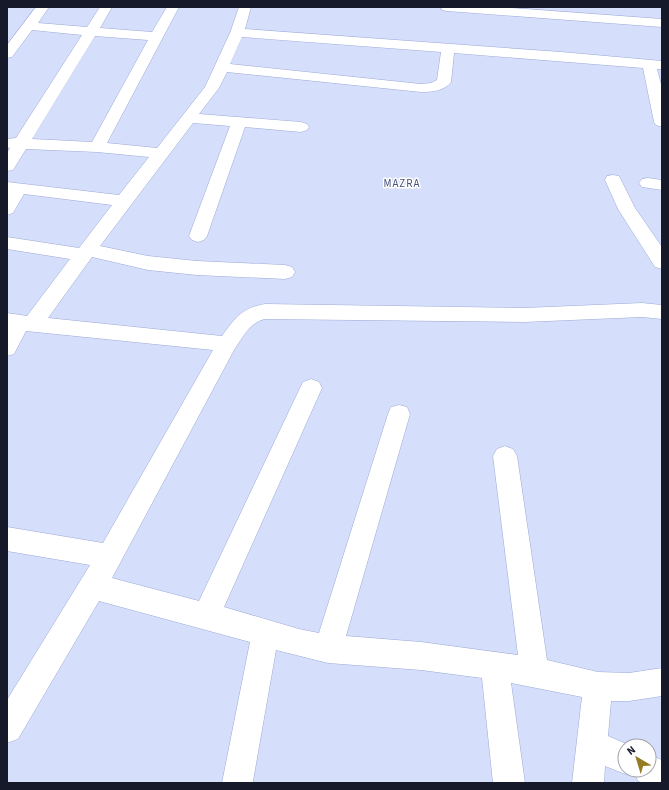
<svg xmlns="http://www.w3.org/2000/svg" width="669" height="790" viewBox="0 0 669 790" font-family="'Source Sans 3',sans-serif">
  <rect width="100%" height="100%" fill="#d5defa"/>
  <g fill="none" stroke-linecap="round" stroke-linejoin="round">
    <defs>
      <g id="minor">
        <path d="M36 7H49L38 23 87 27 100 7H112L100 28 152 32 167 7H179L107 143 157 148 205 87 230 33 239 7H251L245 29 561 52 662 61V69H657L662 88V127L656 125 654 122 643 68 454 53 451 82C445 91 431 92 421 92L227 72 219 88 199 114 301 122 307 124 309 127 307 130 301 132 245 127 207 236 204 240 198 242 192 240 189 236 230 126 193 123 100 246 148 256 197 261 285 265 292 267 295 272 292 277 285 279 197 275 148 270 92 257 48 318 222 336C235 318 242 308 265 304L524 308 642 303 662 305V319L642 317 524 322 265 319C250 322 242 338 234 350L112 578 199 601 300 388 303 382 311 379 319 382 322 388 224 607 299 629 319 633 388 414 391 407 399 405 407 407 410 414 346 636 421 642 518 655 493 456 497 449 505 446 513 449 517 456 547 660 598 672 629 673 662 668V696L629 701H611L608 736 631 746H625V770H649V755L662 760V783H643L638 781 634 771 625 774 605 766 604 783H572L582 697 511 683 525 783H493L482 678 421 670 328 663 276 650 253 781 254 783H222L250 642 99 601 18 739 7 743V700L90 565 7 551V527L103 543 213 350 26 331 14 354 7 356V313L27 316 70 259 7 249V237L79 248 112 205 24 194 13 213 7 215V182L119 195 149 157 97 152 26 149 13 170 7 171V153L10 148 7 147V139L16 138 82 35 32 30 12 57 7 58V45ZM95 36 148 40 92 142 32 139ZM242 37 441 52 437 80 431 83 421 84 230 64Z"/>
        <polygon points="441,7 499,7 662,19 662,27 447,11 442,10"/>
        <polygon points="613,175 619,176 635,208 662,247 662,269 655,267 618,209 605,180 607,176"/>
        <polygon points="648,178 662,180 662,190 642,187 639,183 642,179"/>
      </g>
    </defs>
    <use href="#minor" stroke="#9caad7" stroke-width="1"/>
    <use href="#minor" fill="#fff" fill-rule="evenodd"/>
  </g>
  <g text-anchor="middle" dominant-baseline="central" stroke-width="3" stroke-linejoin="round" paint-order="stroke">
    <g font-size="11" letter-spacing="1" fill="#465179" stroke="#fff">
      <text x="402" y="183">MAZRA</text>
    </g>
  </g>
  <rect width="669" height="790" fill="none" stroke="#15192a" stroke-width="16"/>
  <g transform="translate(637 758) rotate(322)"><circle r="19" fill="#ffffff" stroke="#a1a3aa"/>
  <path d="M0-3L7 15L0 10L-7 15Z" fill="#957b22"/>
  <text y="-6" font-size="11" font-weight="bold" text-anchor="middle" fill="#15192a">N</text>
  </g>
</svg>
